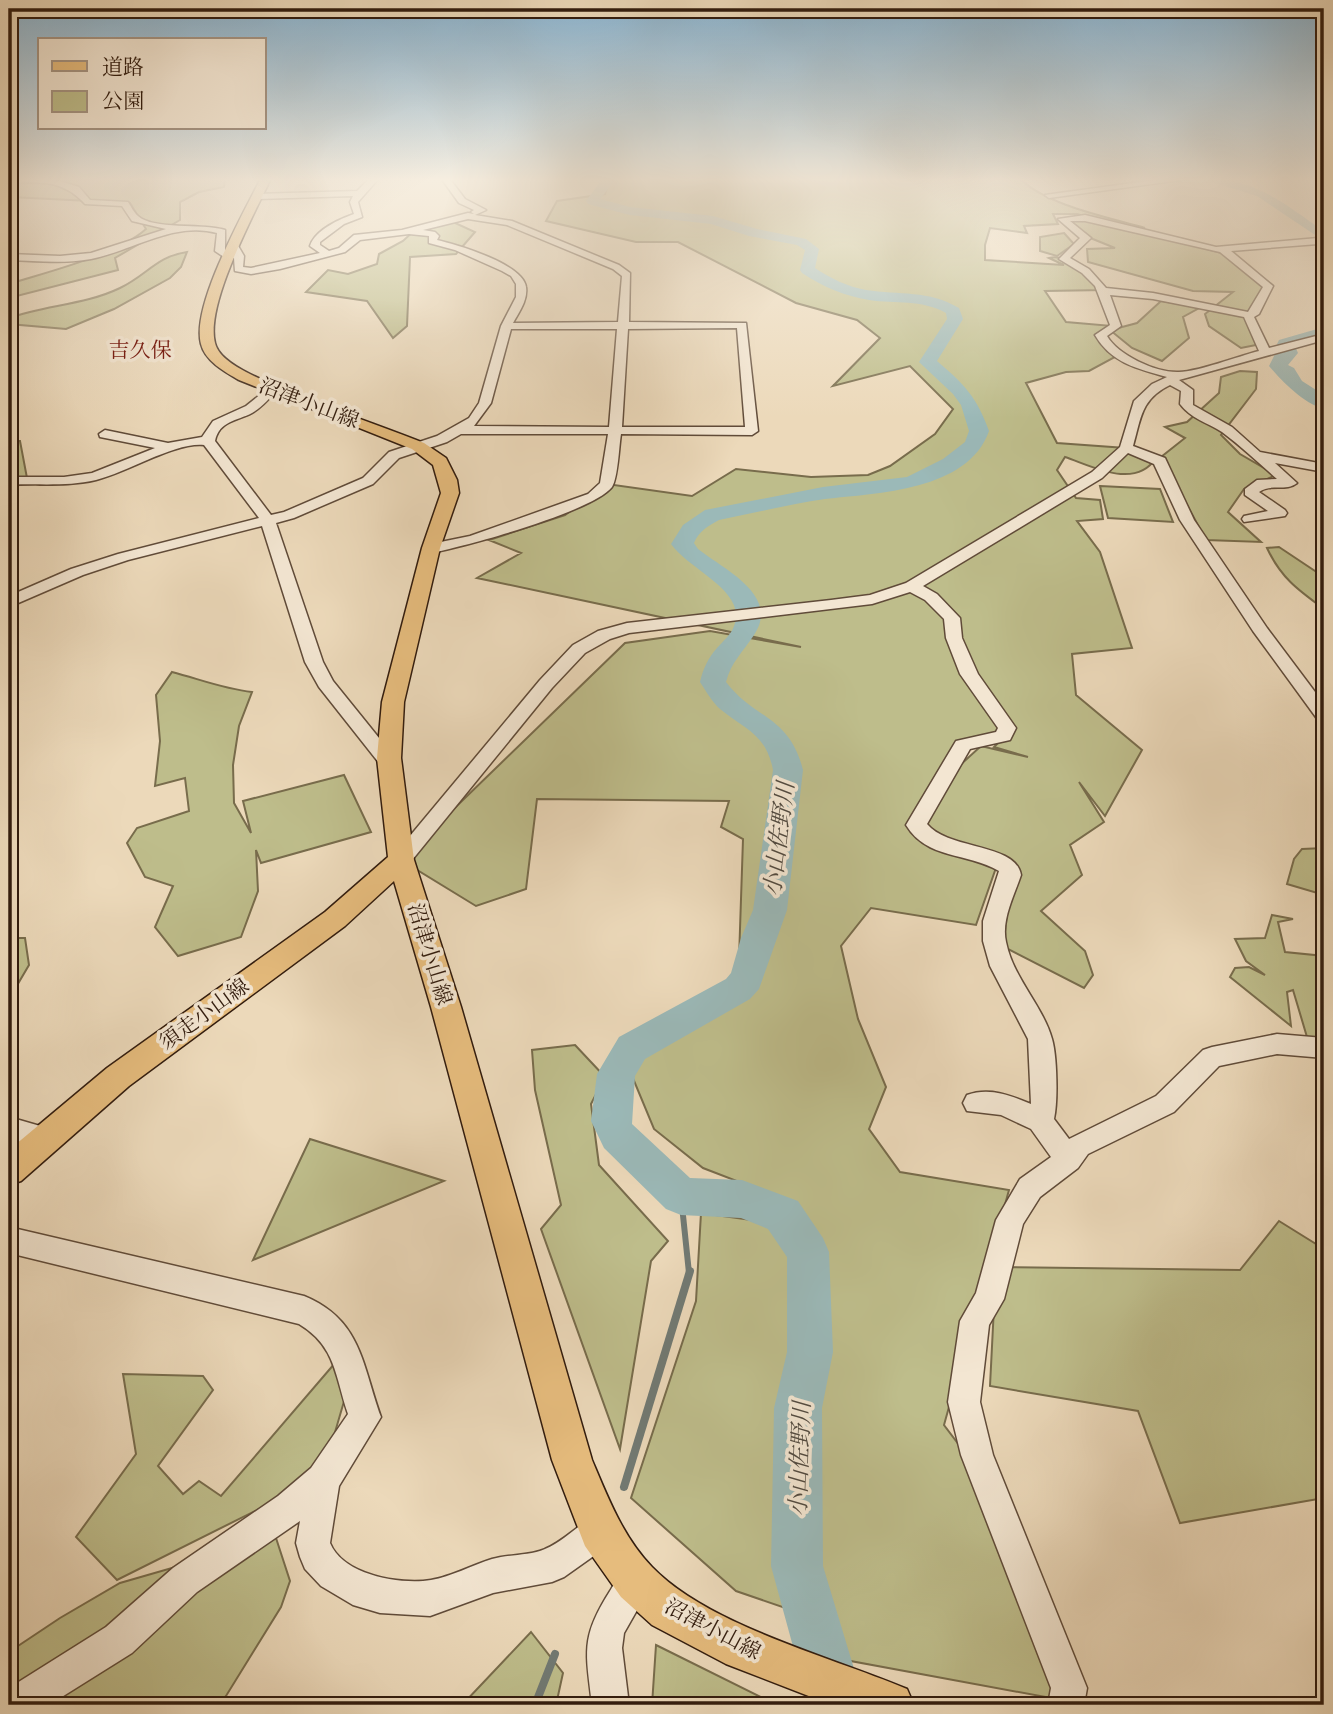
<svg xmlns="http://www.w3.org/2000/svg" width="1333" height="1714" viewBox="0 0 1333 1714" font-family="Alegreya,'Noto Serif JP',serif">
  <rect width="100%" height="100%" fill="#ecd9ba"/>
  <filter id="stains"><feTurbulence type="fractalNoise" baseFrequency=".00286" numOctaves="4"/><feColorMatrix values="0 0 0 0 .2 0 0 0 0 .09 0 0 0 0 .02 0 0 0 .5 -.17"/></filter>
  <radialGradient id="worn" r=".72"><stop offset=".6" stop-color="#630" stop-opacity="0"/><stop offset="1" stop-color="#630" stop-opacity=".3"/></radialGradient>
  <g fill="#bebd8b" stroke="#786c4c" stroke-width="2" fill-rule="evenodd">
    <path d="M107 178H225L224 187 199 192 180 202V220L115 258 118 270 9 298V284C47 272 117 255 146 229L130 203 11 197 9 183Z"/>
    <path d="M610 178H1019C1046 205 1107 217 1145 228L1128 229 1077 214H1053L1058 224 1024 226 1027 233 990 228 985 245V260L1064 265 1049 258C1071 253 1089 277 1103 290L1045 291 1066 322 1113 326 1111 330 1137 323 1161 301 1201 307 1183 317 1189 338 1162 361 1132 348 1110 330 1102 338 1115 357 1089 371 1066 372 1026 383 1057 443 1126 448 1156 458C1135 490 1092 466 1065 457L1057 470 1076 498 1100 500 1103 519 1077 521 1100 552 1132 648 1072 654 1076 695 1142 750 1105 816 1079 782 1104 822 1070 845 1082 875 1041 911 1085 951 1093 975 1084 988 1000 945 1009 868 997 865 976 925 871 908 841 946 858 1019 886 1087 869 1129 900 1172 1009 1190 944 1425 990 1486 1067 1701 840 1659 797 1566 798 1450 819 1274 809 1227 773 1195 703 1168 654 1129 632 1076 655 1036 738 989 743 839 721 827 729 801 537 799 526 889 476 906 401 860 625 643 710 631 801 647 477 578 521 553 489 540 565 515 607 484 692 496 736 469 811 477 868 475 890 466 935 434 953 409 910 366 833 386 880 338 857 320 796 303 678 242H636L546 221 557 201 605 194ZM999 723 1010 731 994 747 1028 757 981 746 947 777 960 751 999 734Z"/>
    <polygon points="1069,217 1167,238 1239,258 1264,283 1257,304 1248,315 1261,344 1241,348 1209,326 1205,314 1233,292 1193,291 1088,262 1087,249 1115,248 1088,237 1062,220"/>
    <polygon points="453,222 475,232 456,254 410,257 407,326 393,338 367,301 306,292 328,270 348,274 377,264 379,254 403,241 416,229"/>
    <polygon points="1064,233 1074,244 1057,256 1040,251 1040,237"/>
    <path d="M187 252 181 267 170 278 114 309 66 329 9 324V318C45 305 85 305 120 288 146 276 157 256 187 252Z"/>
    <polygon points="1240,371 1257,372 1256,389 1221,435 1240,454 1276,475 1244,489 1228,512 1261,542 1206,540 1161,457 1185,438 1165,427 1187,422 1219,393 1221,377"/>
    <polygon points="9,441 20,441 27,478 9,478"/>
    <polygon points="1100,486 1160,489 1173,522 1108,518"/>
    <path d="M1279 547 1324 577V609C1298 590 1281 578 1267 548Z"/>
    <path d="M172 672C199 679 224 689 252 692L239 726 233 765 234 803 251 833 243 801 344 775 371 832 261 863 256 850 258 891 241 937 178 956 155 927 173 886 145 877 127 843 137 828 189 811 185 778 155 786 160 741 156 695Z"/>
    <polygon points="1324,848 1324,895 1287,884 1294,859 1302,849"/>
    <polygon points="1272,915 1293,919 1278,922 1285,952 1324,956 1324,1038 1307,1037 1293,990 1287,992 1291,1026 1230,977 1235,968 1249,967 1265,975 1246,961 1235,939 1265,938"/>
    <polygon points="9,938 25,938 29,965 9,999"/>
    <polygon points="575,1045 605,1077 591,1104 599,1165 668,1241 651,1261 620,1449 541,1229 561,1205 535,1090 532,1050"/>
    <polygon points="310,1139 444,1181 253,1260"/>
    <polygon points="701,1213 774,1223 808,1274 779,1533 797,1612 736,1591 631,1498 696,1301"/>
    <polygon points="1279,1221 1324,1249 1324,1498 1180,1523 1138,1411 990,1386 996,1267 1240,1270"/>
    <polygon points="341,1356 345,1398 326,1463 279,1499 117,1580 76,1537 136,1454 123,1374 203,1376 213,1390 158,1466 183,1494 199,1481 221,1496"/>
    <polygon points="276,1538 290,1581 281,1607 226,1696 217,1705 9,1705 9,1652 60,1618 120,1583"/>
    <polygon points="531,1632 563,1673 556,1705 462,1705"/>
    <polygon points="656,1645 777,1705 652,1705"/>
  </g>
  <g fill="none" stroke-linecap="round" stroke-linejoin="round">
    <polyline stroke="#717a74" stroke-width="6" points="681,1196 689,1273"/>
    <g stroke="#717a74" stroke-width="8">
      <polyline points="624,1487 690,1271"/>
      <polyline points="535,1705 555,1654"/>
    </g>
    <g fill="#9bb9b8" fill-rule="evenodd">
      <path d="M603 178H617L600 199 630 207 713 216 757 229 806 239 819 249 815 268C830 278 848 287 866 290 899 295 929 290 959 308L963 319 937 361C964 384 977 397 989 431 968 491 877 493 825 499 790 504 754 513 719 520 708 526 699 531 694 543L698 549C723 569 781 595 754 635 743 652 731 662 726 682 755 720 789 715 803 770L787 910 759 989 750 999 645 1059 635 1076 632 1124 690 1178 742 1180 798 1201 823 1238 829 1252 833 1352 822 1408 823 1566 865 1705H809L771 1566 774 1408 787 1352V1257L768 1229 741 1218 681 1215 666 1209 604 1148 591 1121 597 1074 619 1037 726 979 731 973 741 938 753 910 773 770C766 734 746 730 720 709 712 702 706 691 700 682 703 669 708 658 717 648 723 641 731 635 734 626 748 591 689 570 671 544L683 525 705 510 823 487 907 477 943 459 965 442 969 431 961 405 953 394 919 362 947 319 946 313C921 299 896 304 869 300 845 296 823 287 802 273L800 270 805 250 797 245 749 236 711 224 630 215 588 204 586 201Z"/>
      <path d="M1199 178C1256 178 1280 201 1324 231V241L1257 196Z"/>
      <path d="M1324 327V337L1295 346 1298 353 1288 365 1294 368 1302 381 1324 395V409C1303 403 1282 381 1269 366L1275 354 1280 351 1277 344 1279 340Z"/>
    </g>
    <defs>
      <g id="minor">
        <path d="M59 178 56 180 79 187 90 200 128 202C131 206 134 213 138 216 153 230 202 223 225 230V250L234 256 229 246 237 244 244 256 243 267 251 268 320 253 310 246C315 230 340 219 354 214L350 202 353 196 258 199 255 194 357 191 370 178H379L358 202 362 217 344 224 320 242V245L329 251 339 248 354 235 402 230 468 213 474 214 471 212 474 210 459 203 441 178H449L465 199 486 210 475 215 512 221 619 265 630 273 629 322 746 323 758 431 752 435 621 434C619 446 618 478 612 487 592 512 466 546 431 553L423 548 426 545 470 536 588 494 600 483 608 434H461L447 442 399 458 373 484 294 518 276 523 323 662 333 681 400 764 397 768H383L319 687 305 662 262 526 128 560 83 575 9 607V596L71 569 118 554 259 518 204 445C175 442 128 472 96 480 67 487 38 483 9 485V477H64L92 473 155 448 100 437 99 434 105 430 168 443 202 437 213 421 246 406 271 386 277 390C270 398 262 407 252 413 237 421 219 421 215 441L271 515 284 512 363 478 389 452 437 436 469 418 479 403 501 326 516 297V284L511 276 502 271 455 250 429 243V236L409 234 360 240 345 252 280 269 251 274 235 271 234 258 227 259 215 251 217 233C174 221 132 251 91 259 64 264 36 261 9 260V254L60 256 91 253 166 229 132 221 122 206 85 204C62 179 40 182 9 183V179ZM468 219 507 225 613 269 622 276 618 322 513 323C519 312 528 300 526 287 523 264 458 245 437 240L439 236 435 232 423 230ZM737 328 745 427H622L628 329ZM511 329H617L609 427 474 426 491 403Z"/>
        <polygon points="1169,178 1195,178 1049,198 1045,195"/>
        <path d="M1085 215 1216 247 1318 238 1323 241 1318 244 1231 251 1273 286 1259 314 1254 317 1269 348 1324 334V340L1179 380 1193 390V405L1232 427 1260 452 1324 464V472L1275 463 1297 483C1286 492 1271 483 1259 492L1285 510 1287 513 1285 516 1244 522 1242 519 1244 516 1268 511 1245 495V489L1257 480 1277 479C1259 463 1242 447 1222 432 1208 423 1190 418 1180 404L1181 391 1170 385C1141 399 1141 418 1133 446L1165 458 1194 520 1267 628 1324 704V721L1318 720 1253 631 1180 520 1154 464 1128 453 1102 478 923 586 937 594 960 618 962 638 978 674 1016 728 1010 740 970 749 927 824C948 850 1016 843 1021 875 1014 896 1001 920 1006 942 1013 978 1043 1006 1052 1039 1057 1056 1058 1102 1054 1119L1069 1139 1156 1096 1203 1050 1212 1047 1277 1034 1324 1038V1058L1277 1054 1219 1066 1174 1112 1088 1154 1078 1168 1040 1197 1023 1224 1004 1299 989 1325 980 1402 993 1455 1087 1688 1084 1705H1048L1051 1688 961 1455 948 1402 960 1321 976 1293 996 1220 1020 1179 1051 1157 1031 1129 1001 1115 967 1111 963 1103 967 1095C989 1087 1010 1095 1031 1104L1028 1039 990 966 983 941V921L999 871C967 852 927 860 906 825L956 741 996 732 998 728 960 674 946 638 944 619 925 600 910 592 872 604 629 633 610 639 585 653 552 688 408 865 401 867 394 865 390 860 540 680 573 645 598 631 627 623 831 600 870 595 906 583 1092 472 1120 447 1134 401 1152 384 1167 377C1138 369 1111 363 1095 335L1110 325 1095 286 1082 273 1059 259 1080 238 1058 219ZM1070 221H1085L1220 252 1263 287 1248 312 1153 293 1106 288 1089 269 1070 258 1091 238ZM1110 295 1153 299 1244 317 1259 351C1239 356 1197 372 1179 372 1156 373 1118 355 1107 336L1121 326Z"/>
        <polygon points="9,1117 54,1130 58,1138 54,1146 45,1149 9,1139"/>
        <path d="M9 1227 304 1296C362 1320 362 1365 381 1417L339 1486 330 1543C343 1575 400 1585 431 1580 451 1577 472 1565 492 1559 509 1554 529 1556 545 1549 565 1541 580 1522 600 1514L612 1519 617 1531 612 1543 564 1577 552 1582 493 1593 430 1616 380 1613 353 1605 321 1586 305 1569 300 1557 296 1543 300 1521 197 1592 132 1653 49 1705H9V1688L106 1627 173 1568 278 1496 311 1468 348 1414C335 1376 336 1346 299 1324L9 1253Z"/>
        <path d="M636 1565 648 1570 653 1582 624 1633 622 1648 629 1705H592C586 1652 580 1638 610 1591 618 1578 622 1570 636 1565Z"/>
      </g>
      <path id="major" d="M261 178H271C254 215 205 304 215 343 218 357 238 368 250 374 305 401 366 420 424 443L446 458 457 480 459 493 440 548 404 702 401 758 414 860 461 1007 592 1460C608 1498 623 1537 652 1567 709 1626 832 1657 907 1689L914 1705H832L726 1664 652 1625 621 1597 585 1546 552 1460 431 1007 394 881 345 926 129 1086 21 1181 9 1185V1150L107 1068 325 912 388 857 377 758 382 702 422 548 441 493 433 465 412 449 239 380C225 372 205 361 201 344 191 306 243 214 261 178Z"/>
    </defs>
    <use href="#minor" stroke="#604b39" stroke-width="3"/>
    <use href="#major" stroke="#321c0e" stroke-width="3"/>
    <use href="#minor" fill="#f3e6d2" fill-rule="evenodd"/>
    <use href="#major" fill="#e6bc7d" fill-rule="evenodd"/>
  </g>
  <linearGradient id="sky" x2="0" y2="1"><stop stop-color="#89b6d5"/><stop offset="0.43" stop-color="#f6eee0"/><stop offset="1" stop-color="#f6eee0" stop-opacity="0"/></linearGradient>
  <rect width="1333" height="418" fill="url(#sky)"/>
  <g text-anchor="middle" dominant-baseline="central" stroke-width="7" stroke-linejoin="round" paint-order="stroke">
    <g font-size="21" fill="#7a1f14" stroke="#f3e6d2">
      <text x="140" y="350">吉久保</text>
    </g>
    <g font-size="21" fill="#321c0e" stroke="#f3e6d2">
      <text transform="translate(309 403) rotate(21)">沼津小山線</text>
      <text transform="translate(430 954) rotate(73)">沼津小山線</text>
      <text transform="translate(204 1014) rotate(-36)">須走小山線</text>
      <text transform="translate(713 1629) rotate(28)">沼津小山線</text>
    </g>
    <g font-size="23" font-style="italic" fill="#524b41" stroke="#f3e6d2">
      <text transform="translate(779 839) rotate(-83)">小山佐野川</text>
      <text transform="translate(800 1459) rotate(-88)">小山佐野川</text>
    </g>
  </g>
  <rect width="1333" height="1714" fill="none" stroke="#ecd9ba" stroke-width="35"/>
  <rect x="10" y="10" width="1312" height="1693" fill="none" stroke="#321c0e" stroke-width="3.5"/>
  <rect x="18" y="18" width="1298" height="1679" fill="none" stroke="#321c0e" stroke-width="2"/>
  <rect x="38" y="38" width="228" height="91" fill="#f3e6d2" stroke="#a69584" stroke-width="2"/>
  <rect x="52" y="61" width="35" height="10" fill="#e6bc7d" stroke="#a69584" stroke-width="2"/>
  <text x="102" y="74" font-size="21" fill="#321c0e">道路</text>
  <rect x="52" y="91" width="35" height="21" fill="#bebd8b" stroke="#a69584" stroke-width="2"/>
  <text x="102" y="108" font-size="21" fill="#321c0e">公園</text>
  <rect width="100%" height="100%" filter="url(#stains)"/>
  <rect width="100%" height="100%" fill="url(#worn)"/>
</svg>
